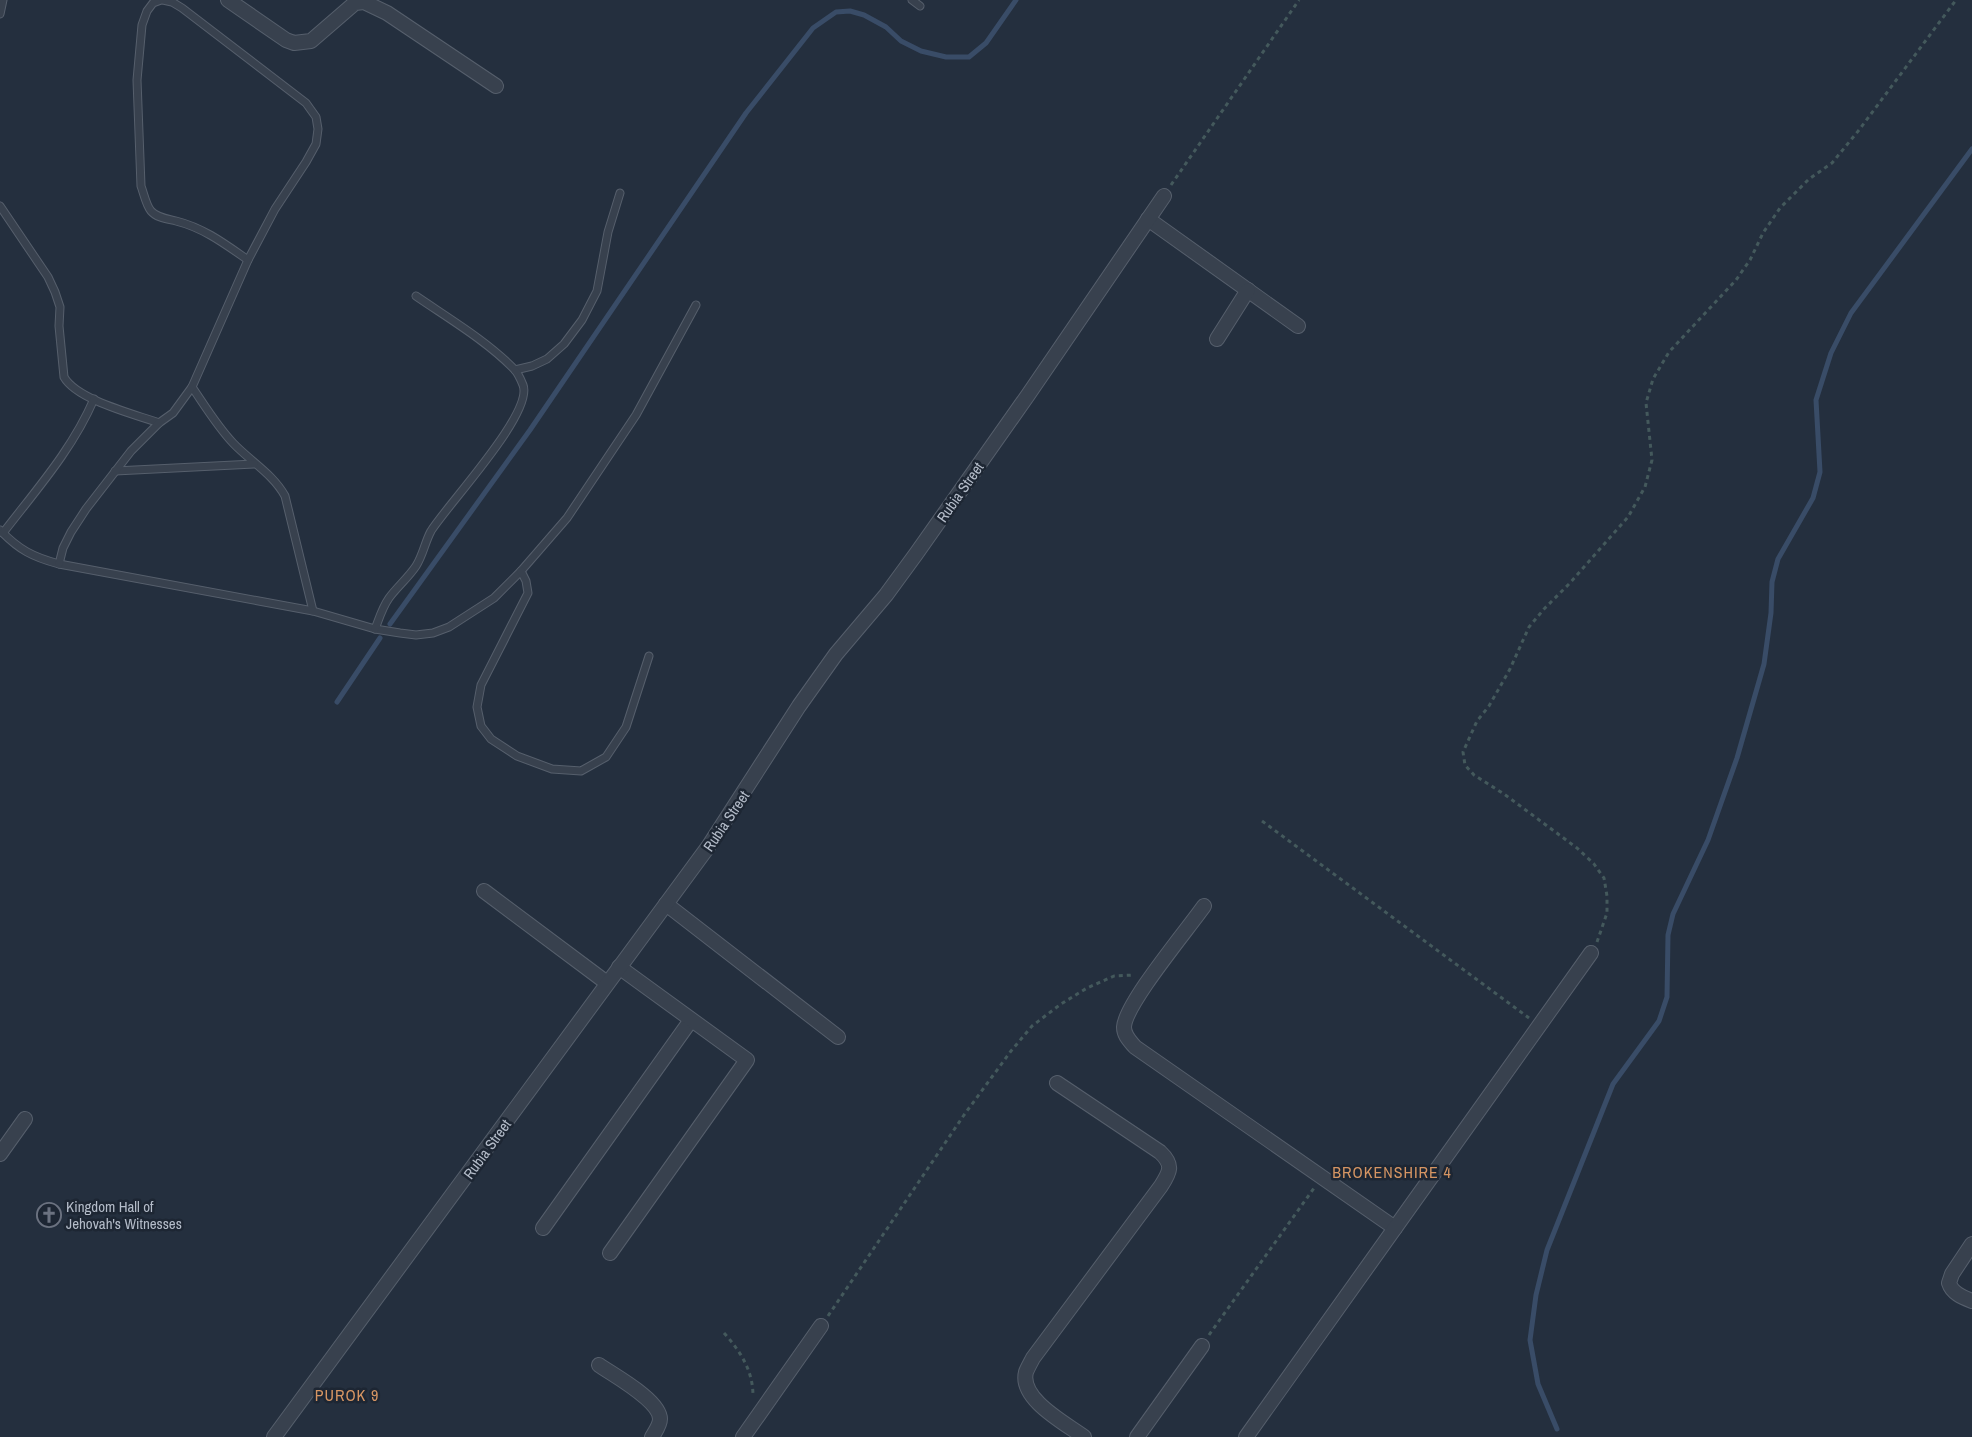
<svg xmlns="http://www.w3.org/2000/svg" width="1972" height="1437" viewBox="0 0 1972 1437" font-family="'Archivo Narrow',sans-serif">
  <rect width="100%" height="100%" fill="#242f3e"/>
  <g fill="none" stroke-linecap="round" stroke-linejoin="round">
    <g stroke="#394c67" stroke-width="5">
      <polyline points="390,624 530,430 746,113 813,28 836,12 850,11 864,15 886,27 901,41 921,51 946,57 969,57 986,43 1016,0"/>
      <polyline points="337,702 380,638"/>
      <polyline points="1557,1429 1538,1384 1530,1340 1536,1295 1547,1250 1613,1084 1659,1021 1667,997 1668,935 1673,914 1708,840 1737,758 1764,664 1771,613 1772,582 1778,559 1813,498 1820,472 1816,400 1831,353 1851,313 1972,149"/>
    </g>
    <defs>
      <g id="service">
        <path d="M161 0 153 3 147 11 142 25 137 80 141 186C144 194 146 205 151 211 157 218 168 219 176 221 204 228 225 244 248 260"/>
        <polyline points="912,0 920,6"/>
        <polyline points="0,14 3,0"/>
        <path d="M0 206 48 277 55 292 60 307 59 326 64 377C77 400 134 414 159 423"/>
        <polyline points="515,370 532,366 547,359 564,344 582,320 597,291 608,232 620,193"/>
        <path d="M192 387C205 406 217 426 233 443 250 461 273 474 285 496L313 611"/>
        <polyline points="115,471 254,464"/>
        <path d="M0 530C19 550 33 557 59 564L313 611 375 629 400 633 416 635 433 633 449 627 494 598 521 571 567 518 636 415 696 305"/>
        <path d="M3 533C36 490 72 450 94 399"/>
        <polyline points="59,564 63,548 71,532 86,509 131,451 159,423 173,413 192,387 248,260 275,209 306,162 316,144 318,129 316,117 306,103 182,8 172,2 163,0"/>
        <polyline points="521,571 526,581 528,593 481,685 477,707 481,726 491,739 517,756 552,769 581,771 606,757 626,727 649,656"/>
        <path d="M375 629C379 619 382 608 389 598 397 587 408 578 416 566 423 555 425 542 431 531 447 505 534 413 523 385 521 380 518 373 514 369 487 341 448 318 416 296"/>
      </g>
      <g id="minor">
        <polyline points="228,0 286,40 294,43 311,41 355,3 364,2 387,13 496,86"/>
        <polyline points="1148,219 1298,326"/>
        <polyline points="1217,339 1248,290"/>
        <polyline points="484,891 607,983"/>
        <polyline points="666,904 838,1037"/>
        <path d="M1204 906C1188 929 1125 1004 1124 1027 1124 1036 1130 1041 1135 1047L1395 1228"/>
        <path d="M1057 1083 1160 1152C1174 1165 1170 1172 1161 1186L1033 1358C1031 1362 1028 1367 1026 1372 1019 1399 1065 1423 1084 1437"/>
        <polyline points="0,1154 25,1119"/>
        <polyline points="543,1228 691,1020"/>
        <path d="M1972 1244 1952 1274 1949 1283C1952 1293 1962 1297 1972 1301"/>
        <polyline points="610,1253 747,1060 619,967"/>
        <path d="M599 1365C613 1375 660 1400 660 1419 660 1425 655 1432 652 1437"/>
        <polyline points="274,1437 708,847 799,706 836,654 886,595 916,554 1028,395 1164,196"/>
        <polyline points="743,1437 821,1326"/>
        <polyline points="1137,1437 1202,1346"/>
        <polyline points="1246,1437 1591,953"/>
      </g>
    </defs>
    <use href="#service" stroke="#565f6c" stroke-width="9"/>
    <use href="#minor" stroke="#565f6c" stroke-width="16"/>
    <g stroke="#44595c" stroke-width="3" stroke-dasharray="4 4" stroke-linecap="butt">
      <polyline points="1171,185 1299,0"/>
      <polyline points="1262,821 1529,1018"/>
      <polyline points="1597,942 1607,913 1607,896 1604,878 1594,864 1577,848 1504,794 1474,775 1465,765 1463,752 1477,721 1489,706 1510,669 1529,627 1544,609 1570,583 1628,517 1645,487 1652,460 1646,403 1653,379 1669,352 1736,280 1750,260 1763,233 1780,208 1809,179 1832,163 1859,130 1956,0"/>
      <polyline points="828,1316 964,1115 1011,1051 1032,1026 1061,1004 1087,988 1114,976 1134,975"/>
      <path d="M724 1333C741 1352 753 1371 753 1396"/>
      <polyline points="1209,1335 1314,1188"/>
    </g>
    <use href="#service" stroke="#38414e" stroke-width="7"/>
    <use href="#minor" stroke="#38414e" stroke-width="14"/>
  </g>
  <defs>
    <symbol id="church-ring" viewBox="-11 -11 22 22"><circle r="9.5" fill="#1d2633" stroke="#6b7280" stroke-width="1.5"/><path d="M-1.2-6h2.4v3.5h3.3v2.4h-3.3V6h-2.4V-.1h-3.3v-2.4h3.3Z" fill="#6b7280"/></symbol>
  </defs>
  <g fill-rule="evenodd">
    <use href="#church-ring" x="35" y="1201" width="28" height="28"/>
  </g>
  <g text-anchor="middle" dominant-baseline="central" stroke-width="5" stroke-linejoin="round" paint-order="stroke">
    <g font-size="15" fill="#b4bcc9" stroke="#1d2633">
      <text transform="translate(960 492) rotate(-55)">Rubia Street</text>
      <text transform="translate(726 821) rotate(-56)">Rubia Street</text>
      <text transform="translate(487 1149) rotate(-54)">Rubia Street</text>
    </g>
    <g font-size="15" fill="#b4bcc9" stroke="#1d2633" text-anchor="start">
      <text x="66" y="1206">Kingdom Hall of<tspan x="66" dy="17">Jehovah's Witnesses</tspan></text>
    </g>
    <g font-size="16" letter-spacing="1" fill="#d59563" stroke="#1d2633">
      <text x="1392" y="1172">BROKENSHIRE 4</text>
      <text x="347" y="1395">PUROK 9</text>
    </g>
  </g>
</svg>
